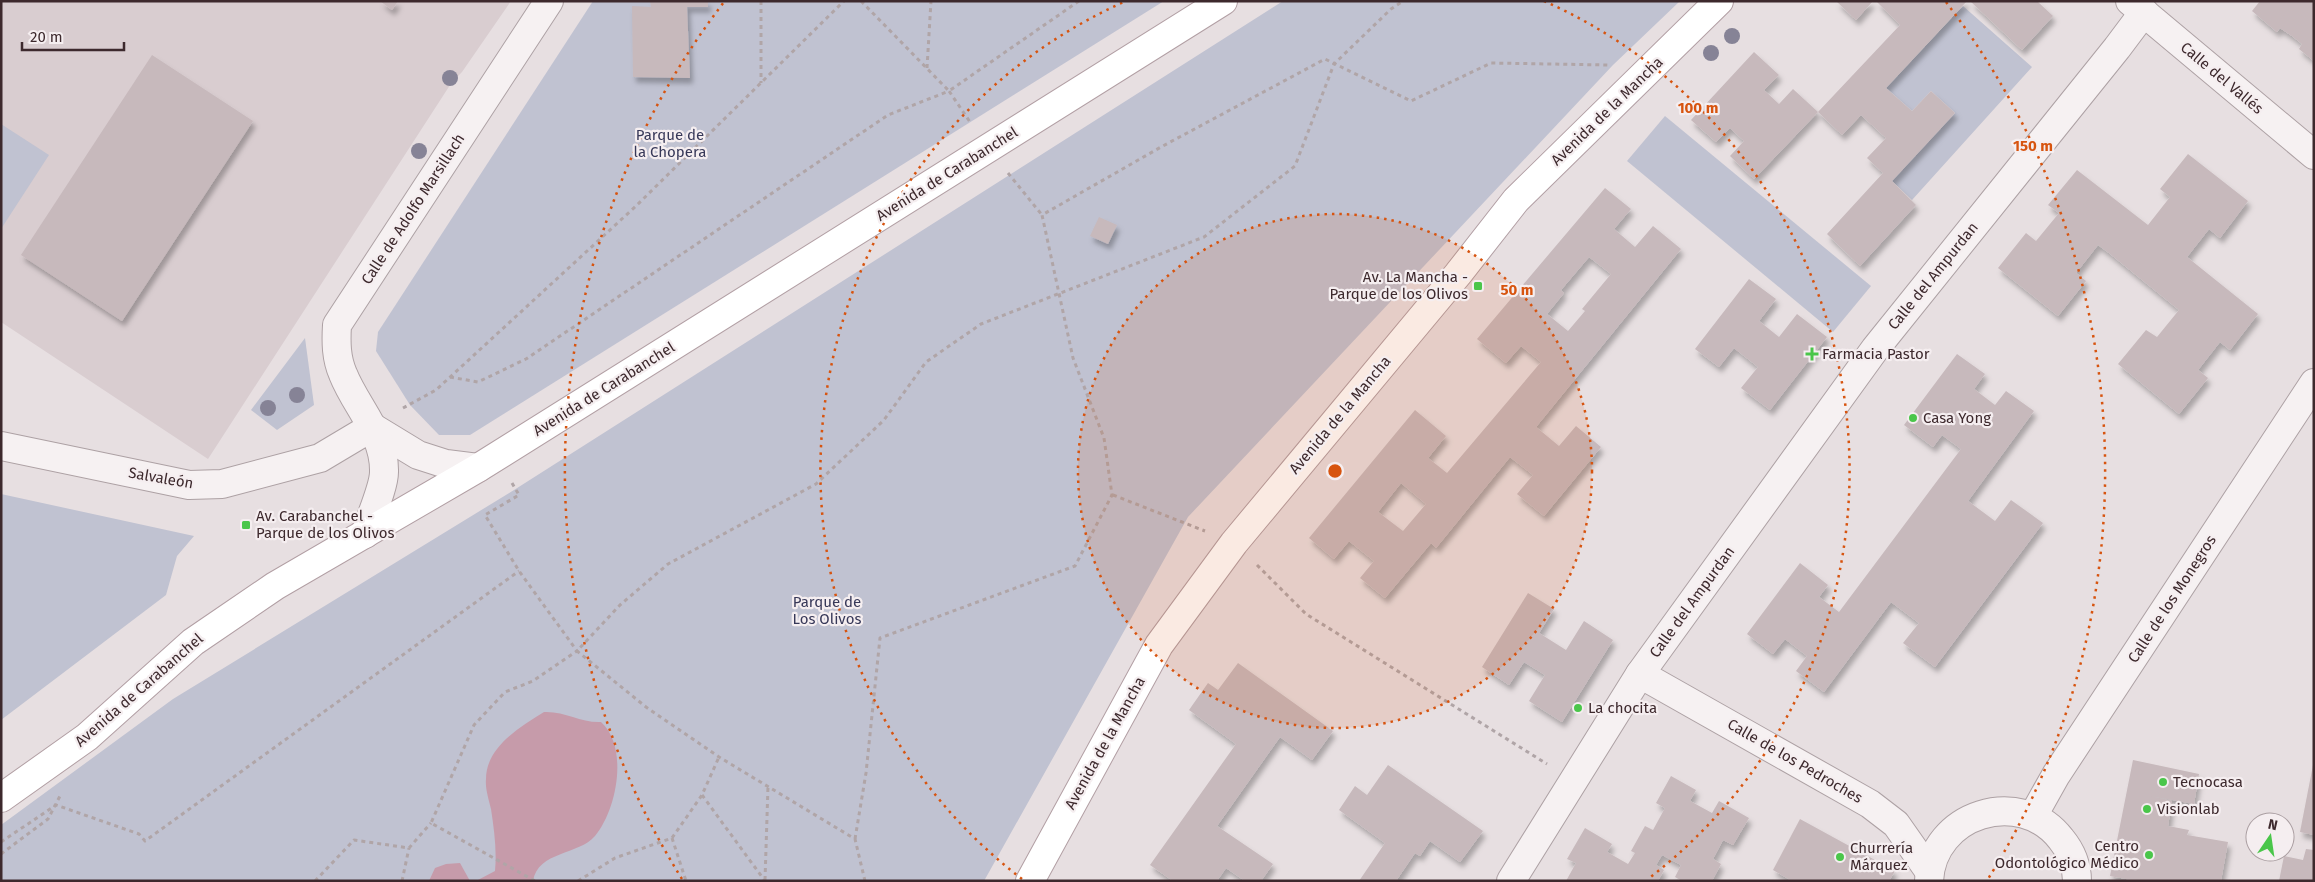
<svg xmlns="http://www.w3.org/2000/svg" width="2315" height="882" viewBox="0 0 2315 882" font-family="'Fira Sans',sans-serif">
  <defs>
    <filter id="shadow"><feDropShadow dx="3" dy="5.5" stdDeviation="2.5" flood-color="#0004"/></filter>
  </defs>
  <rect width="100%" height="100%" fill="#e7dfe1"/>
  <polygon fill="#d9cdd0" points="1,1 511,1 462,72 452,82 208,459 1,322"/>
  <g fill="#c0c2d1">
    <polygon points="593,1 1164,1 470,435 439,435 410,405 376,351 378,332"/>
    <polygon points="1283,1 1680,1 1613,65 1188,517 984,881 1,881 1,825 173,699 514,490"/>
    <polygon points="1963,6 2032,67 1912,200 1892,181 1955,113 1931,91 1912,111 1886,88"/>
    <polygon points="1665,116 1871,286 1833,332 1627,161"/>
    <polygon points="1,124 49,155 1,229"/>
    <polygon points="305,338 314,405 277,430 251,410"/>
    <polygon points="1,494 194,536 177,556 166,595 1,720"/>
  </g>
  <g fill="#c69baa">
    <path d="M544 712C565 711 581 723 601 722 629 747 617 810 595 836 579 855 538 851 533 881H476L495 871C497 850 494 829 491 809 489 800 485 789 486 779 486 747 520 727 544 712Z"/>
    <polygon points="460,863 470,881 429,881 435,868 446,864"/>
  </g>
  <g fill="#c7b9bc" fill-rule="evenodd" filter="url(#shadow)">
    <polygon points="380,1 398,1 392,10"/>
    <polygon points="650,1 708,1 708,7 687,7 690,78 633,77 632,6 651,7"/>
    <polygon points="1836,1 1873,1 1856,20"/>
    <polygon points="1876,1 1967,1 1886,88 1912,111 1931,91 1955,113 1892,181 1916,205 1860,266 1827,234 1883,173 1867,158 1886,138 1861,115 1842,135 1818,112 1900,25"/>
    <polygon points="1970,1 2037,1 2053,16 2022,50"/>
    <polygon points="2260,1 2314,1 2314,61 2299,49 2302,44 2292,36 2280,28 2277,32 2252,11"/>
    <polygon points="1754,52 1779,75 1764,90 1779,104 1793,89 1818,112 1754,179 1730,156 1744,141 1730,128 1716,142 1691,120"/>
    <polygon points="152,55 253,121 122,321 21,255"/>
    <polygon points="2188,154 2248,201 2220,238 2209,229 2187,257 2258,314 2230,350 2220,342 2198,370 2208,378 2179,414 2118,364 2146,330 2157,337 2179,310 2109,253 2098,245 2076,273 2086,281 2058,316 1998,268 2026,233 2036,241 2059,213 2048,205 2077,170 2148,225 2170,197 2160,189"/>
    <path d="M1605 188 1631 209 1614 229 1635 247 1653 226 1681 249 1536 427 1559 446 1576 426 1601 447 1544 516 1517 494 1533 475 1510 457 1436 548 1431 543 1385 598 1360 578 1374 561 1349 541 1334 559 1309 538 1415 410 1446 436 1428 458 1447 473 1541 362 1521 346 1506 363 1477 339ZM1589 257 1611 274 1582 309 1585 311 1568 331 1547 314 1564 293 1561 290ZM1401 483 1426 504 1403 531 1378 512Z"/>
    <polygon points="1099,217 1117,225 1108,244 1090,236"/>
    <polygon points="1749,279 1776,299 1759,321 1779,337 1797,314 1827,337 1770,410 1741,388 1758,367 1734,348 1719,367 1695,349"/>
    <polygon points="1957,354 1985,374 1974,389 1995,405 2006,391 2034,411 1968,501 1995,521 2011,500 2043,523 1935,667 1903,643 1919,623 1891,602 1824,692 1796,671 1807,656 1785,639 1773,654 1747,634 1800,563 1828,585 1819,597 1839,612 1848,600 1961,449 1942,435 1933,447 1904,425"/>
    <polygon points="1528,593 1554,609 1539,633 1566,650 1584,621 1613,640 1562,722 1529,701 1545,675 1524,662 1509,685 1482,667"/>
    <polygon points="1238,663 1333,731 1312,760 1280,737 1217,826 1273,864 1261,881 1245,881 1226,868 1217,881 1173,881 1150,865 1236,744 1189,710 1208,683 1218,690"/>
    <polygon points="2133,760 2199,774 2194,804 2151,796 2172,801 2168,826 2189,830 2187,835 2228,842 2221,881 2137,881 2110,876"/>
    <polygon points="1388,765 1483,831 1460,862 1430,841 1420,856 1415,853 1396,881 1359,881 1385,843 1339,810 1355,786 1367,795"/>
    <polygon points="2313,765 2314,766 2314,835 2300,832"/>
    <polygon points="1671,776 1696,790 1690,801 1712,813 1719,801 1749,818 1733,845 1723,840 1713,859 1721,864 1712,881 1682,881 1675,877 1681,865 1662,855 1656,865 1664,870 1658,881 1566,881 1576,863 1567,859 1585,828 1612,844 1607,852 1628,864 1635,853 1631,851 1645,826 1653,830 1665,808 1656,803"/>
    <polygon points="1800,819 1895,871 1889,881 1792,881 1773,870"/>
    <polygon points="2306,849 2314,850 2314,881 2279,881 2284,856 2303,860"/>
  </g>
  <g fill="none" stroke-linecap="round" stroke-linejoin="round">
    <defs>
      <g id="minor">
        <polyline points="2130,1 2314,155"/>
        <polyline points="372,427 418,455 446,464 478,468"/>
        <polyline points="1,446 189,485 222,484 320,458 372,427"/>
        <path d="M365 534C370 518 384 487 384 472 385 434 356 407 343 374 336 358 336 342 337 325L549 1"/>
        <polyline points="1640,674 1870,804 1896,824 1929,871"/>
        <polyline points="2033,816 2056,775 2314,383"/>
        <polyline points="1511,881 1640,674 1875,349 2117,48 2144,12"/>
        <path d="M1929 881C1932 814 2020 786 2061 839 2071 851 2077 865 2077 881"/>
      </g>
      <g id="major">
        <polyline points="1,798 87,737 193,642 275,586 478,468 1223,1"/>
        <polyline points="1030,881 1159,645 1234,543 1458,274 1516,200 1719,1"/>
      </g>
    </defs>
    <use href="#minor" stroke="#ada1a4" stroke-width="30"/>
    <use href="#major" stroke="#b29fa4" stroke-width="30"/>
    <g stroke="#b0a5a7" stroke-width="3" stroke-dasharray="4 4" stroke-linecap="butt">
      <polyline points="761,1 761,83"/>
      <polyline points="861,1 949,91 1079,1"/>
      <polyline points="927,68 931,1"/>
      <polyline points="1008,173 1042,215"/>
      <polyline points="450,377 478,382 526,359 888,115 949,91 970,122"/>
      <polyline points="403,408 436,390 636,206 844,1"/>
      <polyline points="512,483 519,495 485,515 519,571 577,651 533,681 505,692 474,725 431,823 535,881"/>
      <polyline points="1113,495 1205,531"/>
      <polyline points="1257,565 1306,614 1547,764"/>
      <polyline points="702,795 765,881"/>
      <polyline points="672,838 686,881"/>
      <polyline points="855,839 866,773 880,638 1075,566 1112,495 1104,438 1073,358 1042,215 1161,147 1325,59 1411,101 1491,63 1608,65"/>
      <polyline points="1,842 56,805 139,834 145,841 519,571"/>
      <polyline points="1,854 48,819 60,796"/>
      <polyline points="765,880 768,786"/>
      <polyline points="315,881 354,840 409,848 431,823"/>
      <polyline points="402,881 409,848"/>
      <polyline points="578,881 615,858 672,838 702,795 719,757"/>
      <polyline points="865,881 855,839 719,757 646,707 577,651 620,605 668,564 816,484 884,420 926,362 981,324 1204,237 1295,166 1334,64 1391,9 1403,1"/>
    </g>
    <use href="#minor" stroke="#f6f1f2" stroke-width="28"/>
    <use href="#major" stroke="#fff" stroke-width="28"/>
  </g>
  <g fill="#868396">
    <circle cx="1732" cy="36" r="8"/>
    <circle cx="1711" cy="53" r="8"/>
    <circle cx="450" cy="78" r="8"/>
    <circle cx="419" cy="151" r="8"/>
    <circle cx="297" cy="395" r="8"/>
    <circle cx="268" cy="408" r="8"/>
  </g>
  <circle cx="1335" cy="471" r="257" fill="#d7540f" fill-opacity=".12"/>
  <g fill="none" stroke="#d7540f" stroke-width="2.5" stroke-dasharray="2.5 5">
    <circle cx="1335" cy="471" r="257"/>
    <path d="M1022 879A514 514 0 0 1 1126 1M1544 1A514 514 0 0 1 1648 879"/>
    <path d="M682 879A770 770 0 0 1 724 2M1946 2A770 770 0 0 1 1988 879"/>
  </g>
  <g fill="#4ac64a" stroke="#f5eef0" stroke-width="2">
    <rect x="1473" y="281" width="10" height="10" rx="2.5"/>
    <path d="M1809.5 346.5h5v5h5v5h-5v5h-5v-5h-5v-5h5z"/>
    <circle cx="1913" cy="418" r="5"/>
    <rect x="241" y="520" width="10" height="10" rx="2.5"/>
    <circle cx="1578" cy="708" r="5"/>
    <circle cx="2163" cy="782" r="5"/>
    <circle cx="2147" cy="809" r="5"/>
    <circle cx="2149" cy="855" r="5"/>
    <circle cx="1840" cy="857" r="5"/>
  </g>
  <g text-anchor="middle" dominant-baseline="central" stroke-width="4.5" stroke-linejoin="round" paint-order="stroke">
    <g font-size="15" fill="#3d292d" stroke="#f5eef0">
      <text transform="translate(2222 78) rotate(40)">Calle del Vallés</text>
      <text transform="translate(1607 111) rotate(-44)">Avenida de la Mancha</text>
      <text transform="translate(947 174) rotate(-32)">Avenida de Carabanchel</text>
      <text transform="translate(413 209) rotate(-57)">Calle de Adolfo Marsillach</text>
      <text transform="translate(1933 276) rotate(-51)">Calle del Ampurdan</text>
      <text transform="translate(604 389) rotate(-32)">Avenida de Carabanchel</text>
      <text transform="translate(1340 415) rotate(-50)">Avenida de la Mancha</text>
      <text transform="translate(161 478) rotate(10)">Salvaleón</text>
      <text transform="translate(2172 599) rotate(-57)">Calle de los Monegros</text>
      <text transform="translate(1692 602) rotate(-54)">Calle del Ampurdan</text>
      <text transform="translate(139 690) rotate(-41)">Avenida de Carabanchel</text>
      <text transform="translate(1105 743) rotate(-61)">Avenida de la Mancha</text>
      <text transform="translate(1795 761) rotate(30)">Calle de los Pedroches</text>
    </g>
    <g font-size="15" fill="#373858" stroke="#f5eef0">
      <text x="670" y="135">Parque de<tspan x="670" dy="17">la Chopera</tspan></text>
      <text x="827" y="602">Parque de<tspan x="827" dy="17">Los Olivos</tspan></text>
    </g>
    <g font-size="15" fill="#3d292d" stroke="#f5eef0" text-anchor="start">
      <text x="1468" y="277" text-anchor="end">Av. La Mancha -<tspan x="1468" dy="17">Parque de los Olivos</tspan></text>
      <text x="1822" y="354">Farmacia Pastor</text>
      <text x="1923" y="418">Casa Yong</text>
      <text x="256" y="516">Av. Carabanchel -<tspan x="256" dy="17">Parque de los Olivos</tspan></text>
      <text x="1588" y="708">La chocita</text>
      <text x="2173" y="782">Tecnocasa</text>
      <text x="2157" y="809">Visionlab</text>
      <text x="2139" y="846" text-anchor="end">Centro<tspan x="2139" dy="17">Odontológico Médico</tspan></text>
      <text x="1850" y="848">Churrería<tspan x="1850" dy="17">Márquez</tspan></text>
    </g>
  </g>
  <circle cx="1335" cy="471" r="8" fill="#d7540f" stroke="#f5eef0" stroke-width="2.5"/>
  <g font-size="15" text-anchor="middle" font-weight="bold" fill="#d7540f" stroke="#f5eef0" stroke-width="4.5" stroke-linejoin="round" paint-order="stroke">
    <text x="1698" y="113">100 m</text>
    <text x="2033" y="151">150 m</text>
    <text x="1517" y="295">50 m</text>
  </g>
  <rect width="2315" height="882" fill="none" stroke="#3d292d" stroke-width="5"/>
  <g transform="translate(2270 837) rotate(13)"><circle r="24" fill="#f5eef0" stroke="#ab9fa2"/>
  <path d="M0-4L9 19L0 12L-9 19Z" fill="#4ac64a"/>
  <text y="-8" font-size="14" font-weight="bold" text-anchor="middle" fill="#3d292d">N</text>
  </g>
  <path d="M22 42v8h102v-8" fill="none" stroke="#3d292d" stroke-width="2.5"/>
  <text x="30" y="42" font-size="15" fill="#3d292d" stroke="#f5eef0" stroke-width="4" paint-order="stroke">20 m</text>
</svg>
